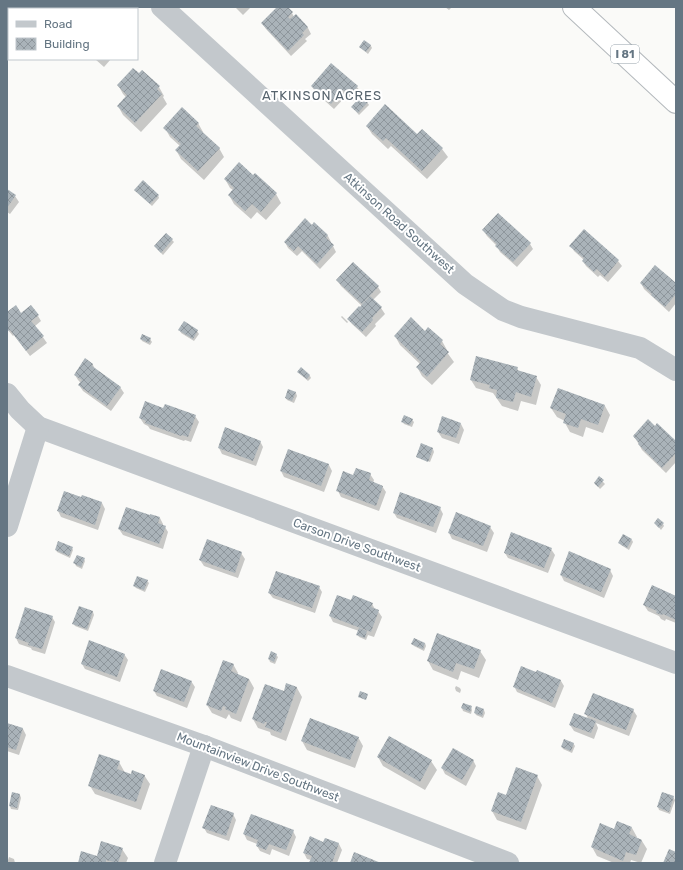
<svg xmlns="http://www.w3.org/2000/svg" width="683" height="870" viewBox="0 0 683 870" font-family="Rubik,sans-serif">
  <defs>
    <pattern id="building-cross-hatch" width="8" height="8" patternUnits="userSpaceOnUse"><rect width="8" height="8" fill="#aab3b9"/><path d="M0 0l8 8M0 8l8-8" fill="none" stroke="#8e969c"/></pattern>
  </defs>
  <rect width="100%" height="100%" fill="#fafaf8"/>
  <g fill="#0003">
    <polygon points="235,7 251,7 243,15"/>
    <polygon points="279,7 286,7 292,13 294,17 296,16 308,28 311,34 305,39 307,41 291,56 266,29 262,23"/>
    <polygon points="445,7 452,7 449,10"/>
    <polygon points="365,41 371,46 372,48 368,54 362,49 360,47"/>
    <polygon points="95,59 111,59 104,67"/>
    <polygon points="118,85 159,87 164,96 163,97 167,104 141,132 123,115 118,106 126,97 123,94"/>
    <polygon points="312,86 357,87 361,92 353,101 347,95 334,109 315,92"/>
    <polygon points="367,102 369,105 359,115 352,107"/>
    <polygon points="198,123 203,132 203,133 219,148 224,157 204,180 181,159 176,150 180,146 170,137 165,128"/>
    <polygon points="367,126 417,136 423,130 442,149 448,157 427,179 391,146 388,149 372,134"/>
    <polygon points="253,176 276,194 281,203 266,220 257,212 251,219 234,204 229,195 233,190 230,188 225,179"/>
    <polygon points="7,190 15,196 19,202 10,214 7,212"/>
    <polygon points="137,192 158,195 159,198 152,206"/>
    <polygon points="315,224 328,236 331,242 330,243 333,246 336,252 320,269 302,251 297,256 288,248 285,242 312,226"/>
    <polygon points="483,230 530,244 533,249 517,267 500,252 497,246 487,236"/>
    <polygon points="166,234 174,242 163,255 157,249"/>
    <polygon points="571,246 618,261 622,266 608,282 600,275 598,277 586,266 583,261 584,260 574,251"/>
    <polygon points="337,280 378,287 381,292 373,300 381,308 385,314 375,324 376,326 366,337 352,324 348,319 362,306 341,286"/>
    <polygon points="641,283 676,284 676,303 669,312 644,289"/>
    <polygon points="7,313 38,316 41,321 35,326 47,343 30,356 14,335 13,336 7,329"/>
    <polygon points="342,316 348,322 347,323 341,317"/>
    <polygon points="180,330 197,331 199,334 194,341 181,333"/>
    <polygon points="425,332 442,341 447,350 446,351 454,362 432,385 422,376 417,367 420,364 400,345 395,336"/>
    <polygon points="141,339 150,339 152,342 150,345 142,341"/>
    <polygon points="85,360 93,365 95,369 120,387 124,393 111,411 83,391 79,385 81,383 78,380 75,375"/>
    <polygon points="517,368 519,372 536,377 541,385 536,405 521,401 518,411 502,406 493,393 476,388 471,380"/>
    <polygon points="301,369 310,376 311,378 308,381 300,374 298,372"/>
    <polygon points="289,390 296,393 297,396 294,403 287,400 286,398"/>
    <polygon points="605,406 610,415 603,433 586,427 583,437 570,432 565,423 565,421 557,417 551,408"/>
    <polygon points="164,409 195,416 199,422 191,442 185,440 184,441 150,429 148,426 144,424 140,418"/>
    <polygon points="412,420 414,422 412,427 404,424 402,421"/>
    <polygon points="461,424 464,430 459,444 442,438 438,432"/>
    <polygon points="634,436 676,443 676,462 666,473 642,450"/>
    <polygon points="260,441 263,447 256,466 222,454 219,448"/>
    <polygon points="433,449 434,452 430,462 417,456 417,458 417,457"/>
    <polygon points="288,451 329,465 332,471 324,492 284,477 281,471"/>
    <polygon points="370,474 374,480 373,483 382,486 386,492 379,511 341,497 338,491 354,476"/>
    <polygon points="599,478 605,484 600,489 595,483"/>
    <polygon points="82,498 102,503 105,509 98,530 61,517 58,511"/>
    <polygon points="440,508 443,514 436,533 397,518 394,513"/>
    <polygon points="151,515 160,518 163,524 163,526 165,527 168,532 163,549 123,535 119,529 150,516"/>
    <polygon points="655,523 663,524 664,526 661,530"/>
    <polygon points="490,527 494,533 487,552 452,539 449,533"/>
    <polygon points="632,540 633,542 629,550 621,545 620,543"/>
    <polygon points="72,548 73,550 70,558 57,552 56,550"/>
    <polygon points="551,549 555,555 548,573 508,558 505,553"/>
    <polygon points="241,553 245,559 238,578 204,566 200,560"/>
    <polygon points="84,559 85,561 82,569 76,566 75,563"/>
    <polygon points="610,570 613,576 604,598 564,581 561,575"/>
    <polygon points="147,581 149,583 145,592 136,588 134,586"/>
    <polygon points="319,587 322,592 315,613 273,598 269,593"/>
    <polygon points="676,597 676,623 666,619 665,621 661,619 659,616 648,611 644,605"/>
    <polygon points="351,602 372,604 375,609 378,611 382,617 374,637 368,635 366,640 359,637 357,634 359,631 333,622 330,616"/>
    <polygon points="93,612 94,615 88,631 75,626 73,623"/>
    <polygon points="52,617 55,622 45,654 32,650 31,648 19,644 16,638"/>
    <polygon points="425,643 426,646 424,651 414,646 412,644"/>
    <polygon points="480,651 486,660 479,678 461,671 458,680 433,670 428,661"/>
    <polygon points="124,654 128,660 120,682 85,669 82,664"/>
    <polygon points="276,655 278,657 275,664 270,662 269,659"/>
    <polygon points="233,664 238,673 237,675 249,679 254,688 241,722 231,718 229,714 226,719 212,713 207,705"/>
    <polygon points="191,681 195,687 187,708 157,696 154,691"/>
    <polygon points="561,681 564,686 555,708 517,692 514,686"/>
    <polygon points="287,684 297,688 302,697 286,741 271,735 270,732 258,728 253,719 284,692"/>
    <polygon points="456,686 460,688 461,690 460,693 456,691 455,688"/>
    <polygon points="471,707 472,710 471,714 463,711 462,708"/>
    <polygon points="484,710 485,713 483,718 476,715 475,713"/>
    <polygon points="633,710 637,716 629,736 596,723 598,728 594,739 574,731 570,725 588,719 586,714"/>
    <polygon points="7,724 23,729 26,735 19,755 7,751"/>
    <polygon points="358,737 363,746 355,768 307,750 302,741"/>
    <polygon points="573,743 575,746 572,753 563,749 562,747"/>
    <polygon points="378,757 431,761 437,770 425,790 383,766"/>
    <polygon points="473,760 476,766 466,786 445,774 442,768"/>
    <polygon points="119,762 124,771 124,773 131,775 144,775 150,784 141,810 95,794 90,786"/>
    <polygon points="537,776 542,785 526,830 497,820 492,811 506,796"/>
    <polygon points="662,794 673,797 675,800 670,814 659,810 658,807"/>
    <polygon points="20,795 21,798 18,810 11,809 10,806"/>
    <polygon points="233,814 236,820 229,841 207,833 204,828"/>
    <polygon points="632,828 637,837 636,838 642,841 647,849 641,863 631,860 630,863 614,863 597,856 592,847 614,830"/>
    <polygon points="293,831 296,837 289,856 272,849 270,855 260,851 257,846 257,844 247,840 244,834"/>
    <polygon points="325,839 339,844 342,850 337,863 310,863 311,860 307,859 304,853 324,843"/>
    <polygon points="122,849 128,858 126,863 79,863"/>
    <polygon points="9,857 14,859 15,863 7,863"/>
  </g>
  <g fill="url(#building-cross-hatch)">
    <polygon points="277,7 288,7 293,12 288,17 290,19 296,14 308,27 302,33 304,35 288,51 261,23"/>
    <polygon points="364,40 371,45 366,52 359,47"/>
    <polygon points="331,63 358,86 350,96 343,90 331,104 311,86"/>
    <polygon points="133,68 139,73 142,70 160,86 157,89 162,94 135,123 117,106 127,95 117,85"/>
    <polygon points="361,96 368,102 358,113 351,107"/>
    <polygon points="385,104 417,134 422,129 443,148 422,171 386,138 383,141 366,126"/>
    <polygon points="182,107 199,123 196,126 220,148 198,171 175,150 181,144 163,128"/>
    <polygon points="239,162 253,175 255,173 277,193 261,212 252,204 245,211 228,195 234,188 224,179"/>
    <polygon points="143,180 159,195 150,204 134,190"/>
    <polygon points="7,189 16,195 7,208"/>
    <polygon points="498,213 531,243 513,262 495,246 497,244 482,230"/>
    <polygon points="305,218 312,225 314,222 328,235 326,238 334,245 317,264 298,246 294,251 284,242"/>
    <polygon points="584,229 619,260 605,277 597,269 594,272 582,261 584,258 569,246"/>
    <polygon points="166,233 173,239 161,253 154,246"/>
    <polygon points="353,262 379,286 362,304 336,280"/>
    <polygon points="655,265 676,283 676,294 665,307 651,295 652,294 640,283"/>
    <polygon points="370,296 382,307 372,318 373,320 362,332 347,319 359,306 360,307"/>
    <polygon points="16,305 21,313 31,305 39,315 31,321 44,336 26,351 10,330 9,331 7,329 7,312"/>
    <polygon points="411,317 425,331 428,327 443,340 440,344 449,352 427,377 416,367 421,362 394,336"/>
    <polygon points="184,321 198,330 193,339 178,330"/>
    <polygon points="142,334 151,338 149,343 140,339"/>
    <polygon points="476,356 518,367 517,370 537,376 531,397 516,392 513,402 496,398 497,390 489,388 490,385 470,380"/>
    <polygon points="85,358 93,364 92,366 121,387 107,406 78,385 82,380 74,375"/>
    <polygon points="301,367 310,375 307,379 297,372"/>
    <polygon points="558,388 605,405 598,425 581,419 578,428 563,423 566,414 550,408"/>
    <polygon points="288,389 296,392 292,401 285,398"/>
    <polygon points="145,401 163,408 165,404 196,415 188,437 182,435 181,436 145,423 146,421 139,418"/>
    <polygon points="404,415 413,419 410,425 401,422"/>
    <polygon points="442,416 461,423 456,438 437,432"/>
    <polygon points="648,419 655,426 657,423 676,441 676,453 662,468 638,444 639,443 633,436"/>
    <polygon points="225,427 261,441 253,461 218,448"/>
    <polygon points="421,443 433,448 428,462 416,457"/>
    <polygon points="288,449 329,464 321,486 280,471"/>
    <polygon points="356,468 371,473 369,480 383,486 376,506 336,491 343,471 353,475"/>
    <polygon points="599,476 604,480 598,487 594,483"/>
    <polygon points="64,491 81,497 82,495 102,502 95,525 57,511"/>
    <polygon points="400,492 441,507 433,527 393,513"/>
    <polygon points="126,507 150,515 150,514 160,517 158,523 166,526 159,544 118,529"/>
    <polygon points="456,512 491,526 483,546 448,533"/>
    <polygon points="658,518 664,523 659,528 654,523"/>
    <polygon points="511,532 552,548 544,568 504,553"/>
    <polygon points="623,534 632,539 627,548 618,543"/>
    <polygon points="207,539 242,552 235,573 199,560"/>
    <polygon points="58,541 73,547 69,556 55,550"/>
    <polygon points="569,551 611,569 601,592 560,575"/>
    <polygon points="77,555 85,558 81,567 73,563"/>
    <polygon points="276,571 320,586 312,608 268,593"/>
    <polygon points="137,576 148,580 144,590 133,586"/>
    <polygon points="652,585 676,596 676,620 663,614 662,615 656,613 657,611 643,605"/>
    <polygon points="337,595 351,600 353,595 373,603 371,607 379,610 371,632 329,616"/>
    <polygon points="79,606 93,611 87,629 72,624"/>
    <polygon points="25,607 53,616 42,649 28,645 29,643 15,638"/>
    <polygon points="359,628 367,631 365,638 356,635"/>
    <polygon points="437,633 481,650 474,669 456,663 453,672 427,661"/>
    <polygon points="414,638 425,643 423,649 411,644"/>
    <polygon points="89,640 125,654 117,677 81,664"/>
    <polygon points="271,651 277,654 274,662 268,659"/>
    <polygon points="223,660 234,664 231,671 249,679 236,714 225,709 226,707 223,706 221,711 206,705"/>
    <polygon points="521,666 536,672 537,670 561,680 552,703 513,687"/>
    <polygon points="161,669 192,681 184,702 153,691"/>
    <polygon points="286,683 297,687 281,733 265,727 267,722 265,722 264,724 252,719 265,684 284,691"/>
    <polygon points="360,691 368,694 366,700 358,697"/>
    <polygon points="593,693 634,709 626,730 584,714"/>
    <polygon points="463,703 472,706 470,712 461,708"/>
    <polygon points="476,706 484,709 482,716 474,713"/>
    <polygon points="574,713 596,721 591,733 569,725"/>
    <polygon points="310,718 359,737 350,760 301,741"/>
    <polygon points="7,723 23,728 16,750 7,747"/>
    <polygon points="389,736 432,760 420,782 377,757"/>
    <polygon points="564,739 574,743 571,751 561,747"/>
    <polygon points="453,748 474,760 462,780 441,768"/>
    <polygon points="99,754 120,761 117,769 131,774 132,770 145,775 136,802 88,786"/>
    <polygon points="516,767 538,775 521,822 491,811 498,792 506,795"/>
    <polygon points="12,792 20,794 17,808 9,806"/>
    <polygon points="662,792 674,796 669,812 657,807"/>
    <polygon points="211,805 234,813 226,836 202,828"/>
    <polygon points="251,814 294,830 286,850 269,844 266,850 256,846 258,840 243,834"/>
    <polygon points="617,821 632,827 629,834 642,840 636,855 626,852 623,861 591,847 600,823 614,829"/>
    <polygon points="310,836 323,842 325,838 339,843 332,863 309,863 312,856 303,853"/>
    <polygon points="101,841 123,848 118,863 106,860 106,863 78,863 81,851 97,856"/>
    <polygon points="669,849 676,852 676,863 663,863"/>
    <polygon points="354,852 381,863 350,863"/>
  </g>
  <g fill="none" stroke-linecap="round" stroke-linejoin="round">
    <defs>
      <polyline id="highway" points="574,7 676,102"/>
    </defs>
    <use href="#highway" stroke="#b4b9bd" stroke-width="24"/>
    <g stroke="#c3c8cc" stroke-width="22">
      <polyline points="162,7 465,284 503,310 521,317 640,348 676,370"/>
      <polyline points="7,394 20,410 38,427 676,663"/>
      <polyline points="7,526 38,427"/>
      <polyline points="7,676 204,746 508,863"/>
      <polyline points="165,863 204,746"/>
    </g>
    <use href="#highway" stroke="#fff" stroke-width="22"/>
  </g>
  <g text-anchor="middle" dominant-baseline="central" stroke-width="4" stroke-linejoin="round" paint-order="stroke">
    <rect fill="#fff" stroke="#939fa8" stroke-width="1" x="611" y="45" width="28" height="18" rx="3"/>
    <g font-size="11" font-weight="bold" fill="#657683">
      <text x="625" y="54">I 81</text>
    </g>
    <g font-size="12" fill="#657683" stroke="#fff">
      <text transform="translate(399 223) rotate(42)">Atkinson Road Southwest</text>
      <text transform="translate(357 545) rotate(20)">Carson Drive Southwest</text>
      <text transform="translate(258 767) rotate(21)">Mountainview Drive Southwest</text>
    </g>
    <g font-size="13" letter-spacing="1" fill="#57646e" stroke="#fff">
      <text x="322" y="95">ATKINSON ACRES</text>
    </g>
  </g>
  <rect width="683" height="870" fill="none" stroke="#657683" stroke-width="16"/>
  <rect x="8" y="8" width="130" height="52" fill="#ffffff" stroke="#c1c8cd"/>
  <rect x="16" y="21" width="20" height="6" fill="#c3c8cc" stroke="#c1c8cd"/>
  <text x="44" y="28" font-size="12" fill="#657683">Road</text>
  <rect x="16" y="38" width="20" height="12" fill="url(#building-cross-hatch)" stroke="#c1c8cd"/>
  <text x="44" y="48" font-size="12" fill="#657683">Building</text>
</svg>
